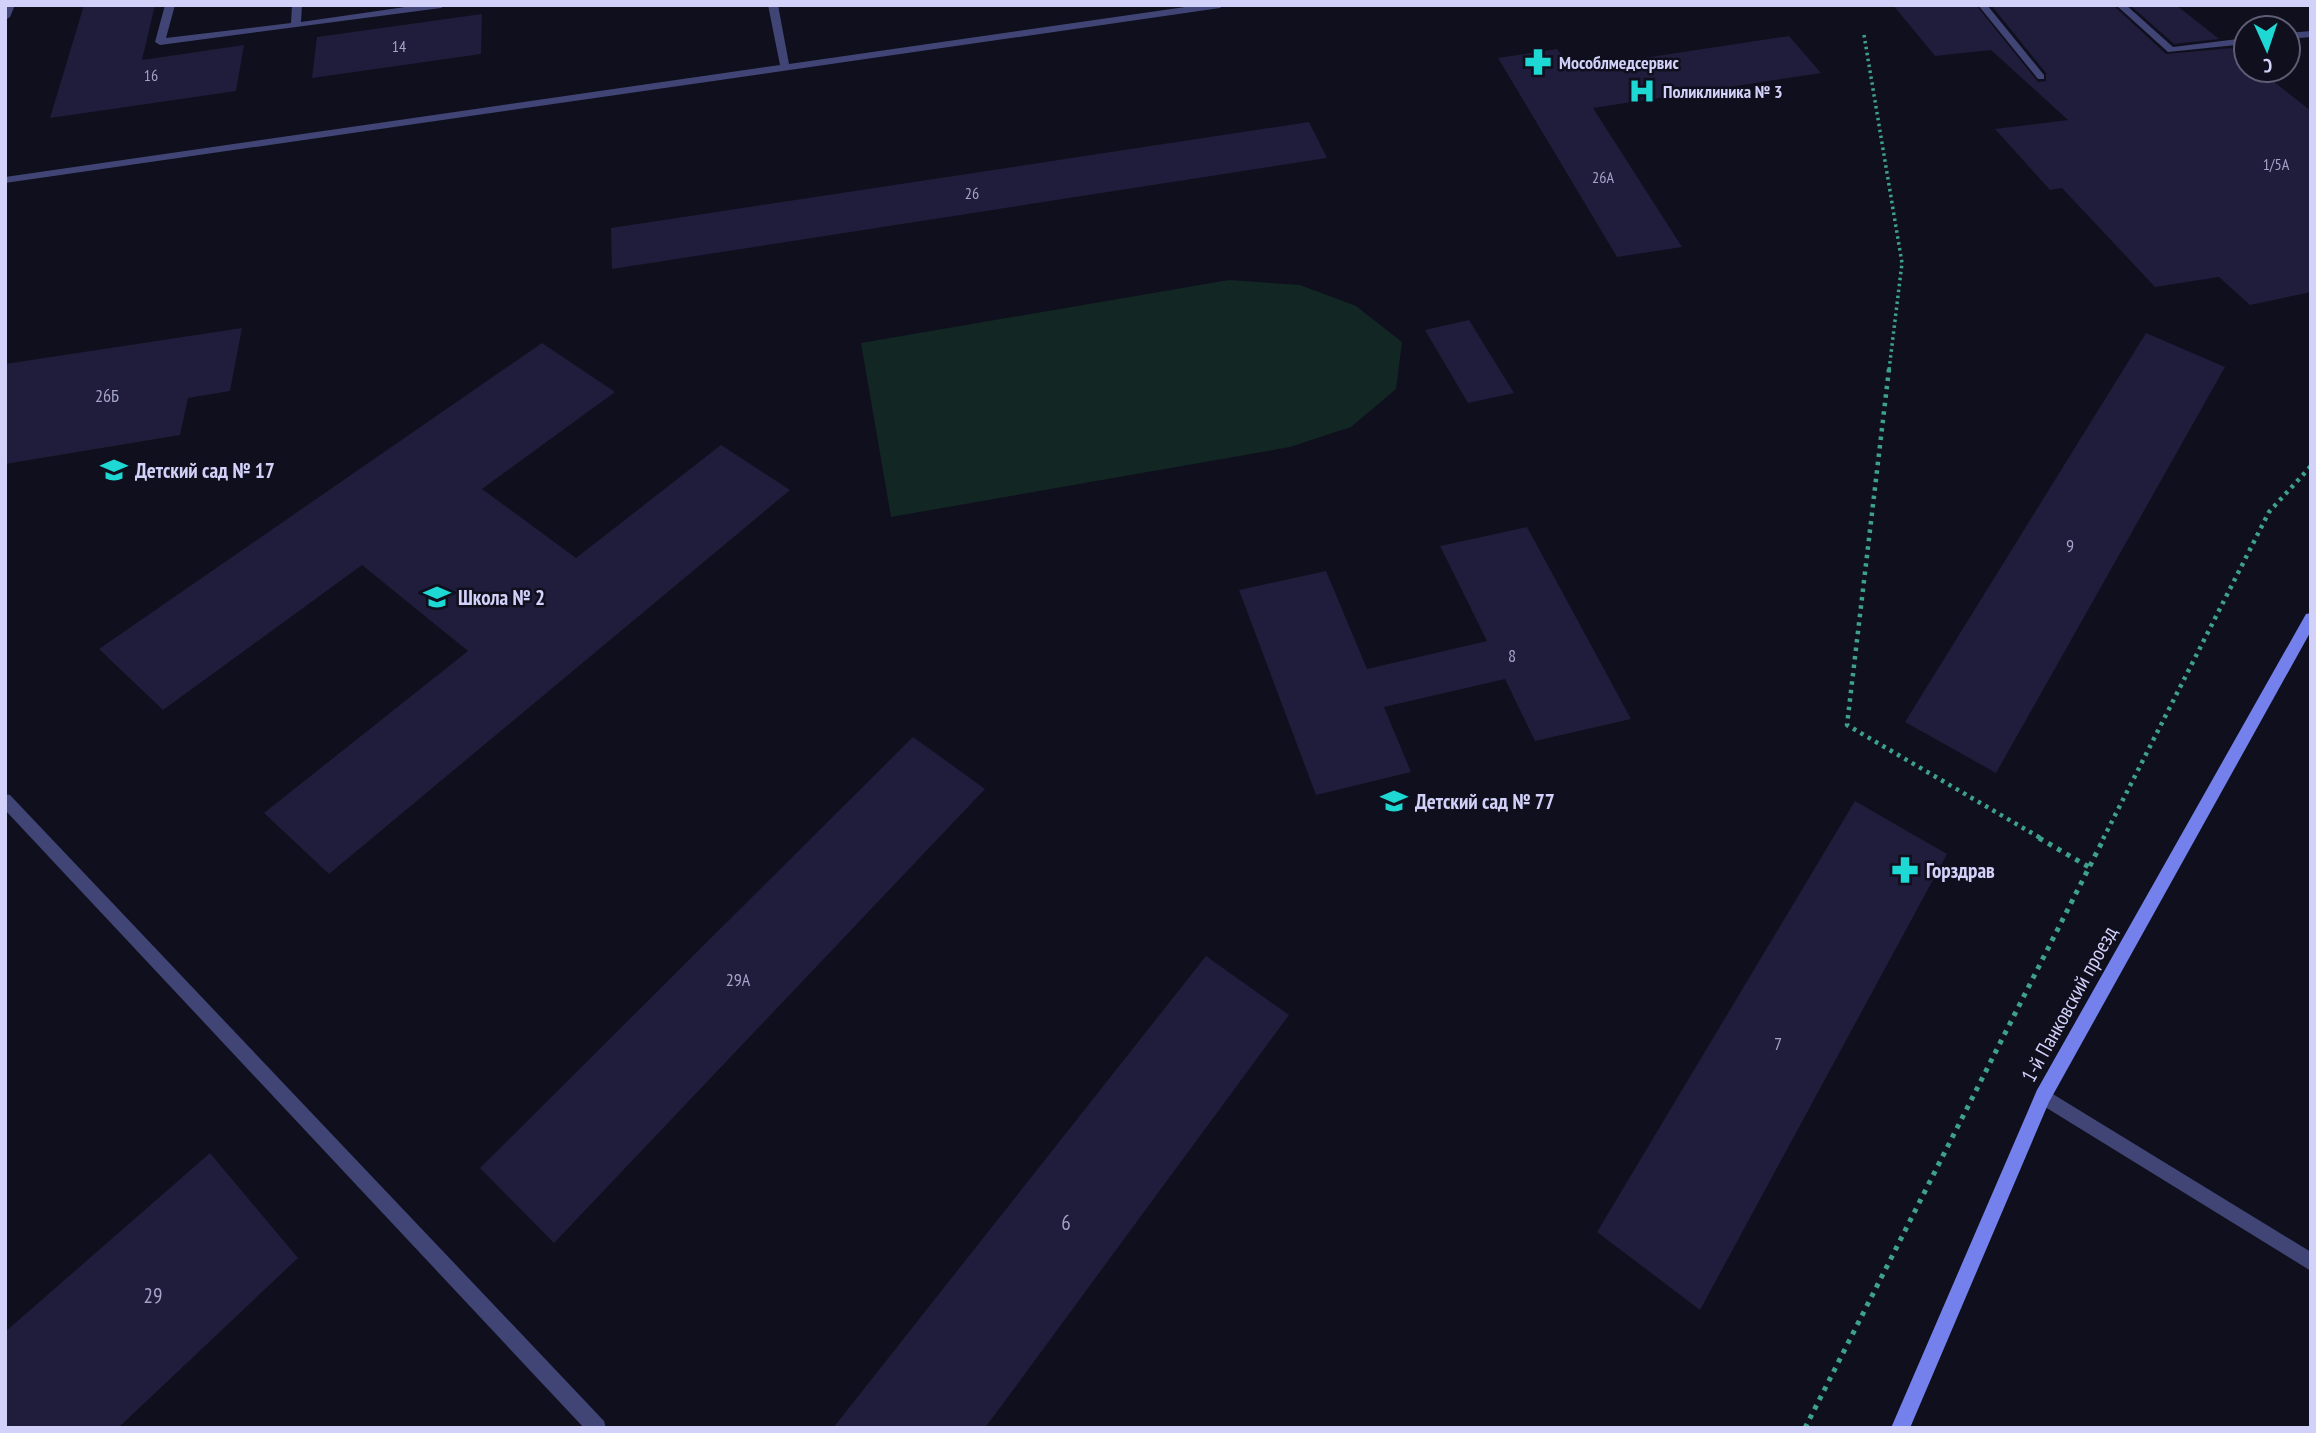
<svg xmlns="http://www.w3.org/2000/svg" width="2316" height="1433" viewBox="0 0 2316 1433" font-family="'PT Sans Narrow',sans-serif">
  <rect width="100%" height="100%" fill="#0f0f1d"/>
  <polygon fill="#122623" points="1229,280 1300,285 1356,306 1402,342 1396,389 1351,427 1290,447 891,517 861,343"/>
  <g fill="#1f1d3b">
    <polygon points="84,5 155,5 142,60 244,45 236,91 50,118"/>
    <polygon points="1893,5 1976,5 2038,82 2046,81 2046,73 1991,5 2113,5 2166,54 2231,48 2246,60 2246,70 2259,70 2311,111 2311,292 2250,305 2219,277 2155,287 2062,188 2050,190 1995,129 2068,120 1991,50 1935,56"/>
    <polygon points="2130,5 2176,5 2219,39 2174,44"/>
    <polygon points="482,14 481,54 312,78 317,37"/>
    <polygon points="1789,36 1821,73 1593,108 1682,247 1617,257 1498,58 1557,49 1572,69"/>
    <polygon points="1309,122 1327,158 612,269 611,228"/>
    <polygon points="1469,320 1514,393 1468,403 1425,330"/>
    <polygon points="242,328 230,391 188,398 180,435 5,464 5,364"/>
    <polygon points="2146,333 2225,367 1996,773 1905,722"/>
    <polygon points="542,343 615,392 482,489 576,558 721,445 790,490 329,874 264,813 468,651 362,565 163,710 99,649"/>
    <polygon points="1527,527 1631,719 1535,741 1505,679 1384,707 1411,772 1316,795 1239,590 1326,571 1367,669 1487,641 1440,546"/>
    <polygon points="913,737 985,789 554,1243 480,1168"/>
    <polygon points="1855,801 1947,854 1700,1310 1597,1232"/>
    <polygon points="1206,956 1289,1015 985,1428 833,1428"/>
    <polygon points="210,1153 298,1258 118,1428 5,1428 5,1332"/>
  </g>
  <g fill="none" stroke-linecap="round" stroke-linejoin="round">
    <polyline stroke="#3da18e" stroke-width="3.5" stroke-dasharray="2.5 3.5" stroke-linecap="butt" points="1864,35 1902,263 1889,370"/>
    <g stroke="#3da18e" stroke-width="4.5" stroke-dasharray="3.5 5" stroke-linecap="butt">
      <polyline points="1889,369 1847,725 2042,839"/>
      <polyline points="2103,839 2269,512 2311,466"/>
    </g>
    <g stroke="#3da18e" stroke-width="5" stroke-dasharray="4.5 6" stroke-linecap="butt">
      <polyline points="2039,838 2089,867"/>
      <polyline points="1805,1428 2104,838"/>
    </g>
    <g fill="#404576" fill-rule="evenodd">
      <polygon points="165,5 175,5 166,38 291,23 292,5 302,5 301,22 419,5 445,5 441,8 160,45 155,42"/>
      <polygon points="768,5 778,5 789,64 1199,5 1224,5 1220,8 5,183 5,177 780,65"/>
      <polygon points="1978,5 1987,5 2044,75 2044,79 2038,79"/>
      <polygon points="2116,5 2126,5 2173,47 2246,38 2246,44 2168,52"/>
      <polygon points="2311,31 2311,37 2288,39 2288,33"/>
      <polygon points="5,794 10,795 604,1421 606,1428 584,1428 5,810"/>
      <polygon points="2043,1088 2311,1252 2311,1271 2037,1102 2035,1096 2037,1090"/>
    </g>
    <polygon fill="#404576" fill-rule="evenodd" points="5,5 15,5 10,17 5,20"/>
    <polygon fill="#7481ec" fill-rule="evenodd" points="2311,613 2311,631 2049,1102 1910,1428 1891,1428 2037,1090 2306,614"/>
  </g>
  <defs>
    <symbol id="pharmacy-bare" viewBox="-9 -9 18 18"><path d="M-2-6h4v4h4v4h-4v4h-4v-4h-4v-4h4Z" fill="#1dd8d3" stroke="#0f0f1d" stroke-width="2.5" paint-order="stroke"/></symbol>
    <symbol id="hospital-bare" viewBox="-9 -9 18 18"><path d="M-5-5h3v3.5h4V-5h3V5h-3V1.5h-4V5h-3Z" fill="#1dd8d3" stroke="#0f0f1d" stroke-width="2.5" paint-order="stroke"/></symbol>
    <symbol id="school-bare" viewBox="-9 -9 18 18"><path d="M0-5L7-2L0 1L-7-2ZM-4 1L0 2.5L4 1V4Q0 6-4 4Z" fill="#1dd8d3" stroke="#0f0f1d" stroke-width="2.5" paint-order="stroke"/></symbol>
  </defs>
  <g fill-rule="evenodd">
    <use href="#pharmacy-bare" x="1519" y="43" width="38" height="38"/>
    <use href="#hospital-bare" x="1623" y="72" width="38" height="38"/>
    <use href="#school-bare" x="95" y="451" width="38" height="38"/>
    <use href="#school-bare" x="418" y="578" width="38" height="38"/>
    <use href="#school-bare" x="1375" y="782" width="38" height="38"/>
    <use href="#pharmacy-bare" x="1886" y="851" width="38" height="38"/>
  </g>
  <g text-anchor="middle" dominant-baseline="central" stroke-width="5" stroke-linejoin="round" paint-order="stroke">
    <g font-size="16" fill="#a4a4ca">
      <text x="399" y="46">14</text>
      <text x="151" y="75">16</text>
      <text x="2276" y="164">1/5А</text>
      <text x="1603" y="177">26А</text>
      <text x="972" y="193">26</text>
    </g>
    <g font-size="18" font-weight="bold" fill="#d1d1f9" stroke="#0f0f1d" text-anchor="start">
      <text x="1559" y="62">Мособлмедсервис</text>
      <text x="1663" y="91">Поликлиника № 3</text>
    </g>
    <g font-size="18" fill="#a4a4ca">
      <text x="107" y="395">26Б</text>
      <text x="2070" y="545">9</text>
      <text x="1512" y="655">8</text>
      <text x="738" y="979">29А</text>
      <text x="1778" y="1043">7</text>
    </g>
    <g font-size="21" font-weight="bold" fill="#d1d1f9" stroke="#0f0f1d" text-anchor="start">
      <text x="135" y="470">Детский сад № 17</text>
      <text x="458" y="597">Школа № 2</text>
      <text x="1415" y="801">Детский сад № 77</text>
      <text x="1926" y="870">Горздрав</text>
    </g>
    <g font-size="21" fill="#d1d1f9" stroke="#0f0f1d">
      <text transform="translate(2069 1004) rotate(-61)">1-й Панковский проезд</text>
    </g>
    <g font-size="21" fill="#a4a4ca">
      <text x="1066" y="1222">6</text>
      <text x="153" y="1295">29</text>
    </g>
  </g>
  <rect width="2316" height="1433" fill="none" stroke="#d1d1f9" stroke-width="14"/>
  <g transform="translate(2267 49) rotate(177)"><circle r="33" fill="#0f0f1d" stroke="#5d5d75" stroke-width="2"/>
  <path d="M0-5L12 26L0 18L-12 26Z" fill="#1dd8d3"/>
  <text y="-10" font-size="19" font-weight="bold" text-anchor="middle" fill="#d1d1f9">С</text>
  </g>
</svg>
